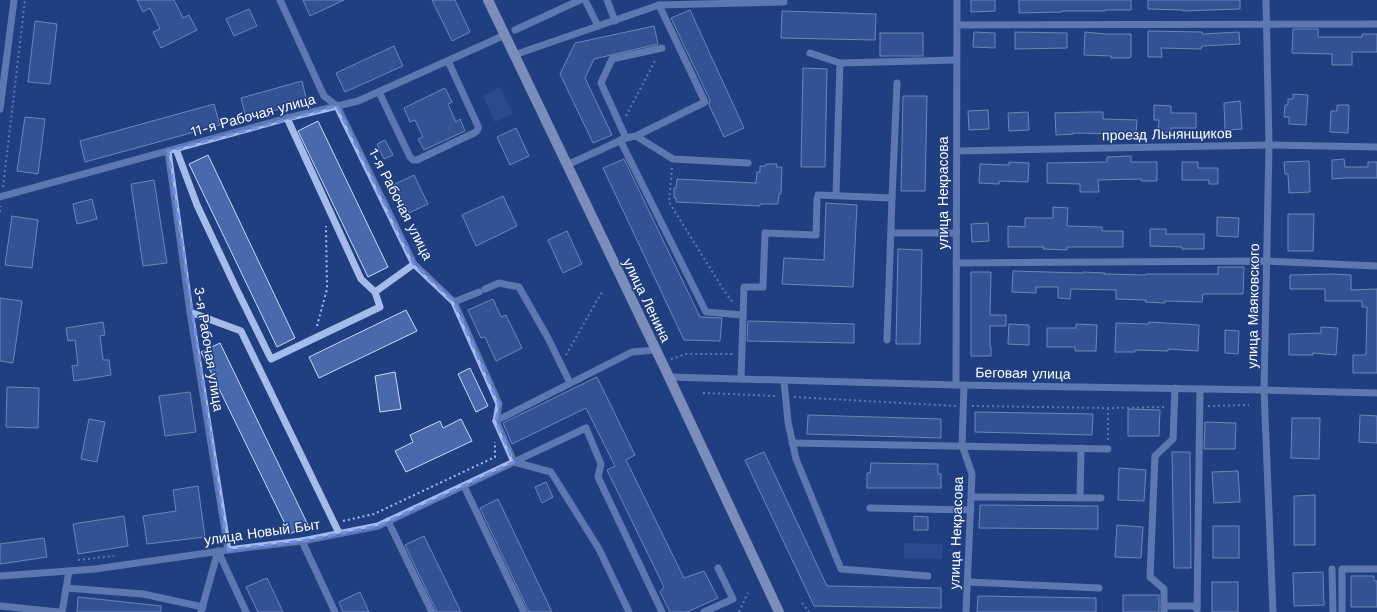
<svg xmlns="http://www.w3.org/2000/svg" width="1377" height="612" viewBox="0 0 1377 612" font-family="'Work Sans',sans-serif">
  <rect width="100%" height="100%" fill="#203f81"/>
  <g fill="#33579f">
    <polygon points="500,87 513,114 495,122 483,96"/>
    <polygon points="904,543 943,544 942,559 904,558"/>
  </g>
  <g fill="#4869ab" stroke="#cad9f6">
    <polygon points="137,0 174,0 183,18 189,15 197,30 161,48 153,32 160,29 150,8 143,12"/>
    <polygon points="303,0 344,0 310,16"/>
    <polygon points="432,0 455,0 470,32 452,41"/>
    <polygon points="971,0 995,0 995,11 971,12"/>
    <polygon points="1019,0 1131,0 1131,10 1105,10 1105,11 1062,11 1062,12 1019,13"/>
    <polygon points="1148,0 1240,0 1240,9 1183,11 1183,10 1148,9"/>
    <polygon points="249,9 257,26 234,36 226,19"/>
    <polygon points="690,10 744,128 724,137 709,105 710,100 671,18"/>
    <polygon points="782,11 876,14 875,40 781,38"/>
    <polygon points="35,21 57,24 50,84 28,82"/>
    <polygon points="654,26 658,44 594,59 585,78 612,135 593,143 560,74 575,43"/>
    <polygon points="1293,29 1318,29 1318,37 1362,37 1362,34 1377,34 1377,52 1352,52 1352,65 1332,65 1332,54 1292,53"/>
    <polygon points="1148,31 1202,32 1202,34 1239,32 1240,44 1202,46 1201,49 1161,48 1162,57 1148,57"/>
    <polygon points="974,32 995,33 995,48 973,47"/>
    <polygon points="1015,32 1067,33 1067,48 1015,49"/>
    <polygon points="1085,32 1106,34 1131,34 1131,57 1130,58 1111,58 1111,56 1084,55"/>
    <rect x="880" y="33" width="43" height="23"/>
    <polygon points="394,46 403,66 345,92 336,73"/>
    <polygon points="803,68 827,69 825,167 801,167"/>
    <polygon points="302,81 307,102 246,118 241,98"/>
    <polygon points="445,88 452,102 448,104 456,122 460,119 465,131 424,150 418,139 423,137 415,120 410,122 404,108"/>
    <polygon points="1293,94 1308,95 1306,125 1289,124 1289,117 1284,117 1285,105 1288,105 1288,99 1293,99"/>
    <polygon points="903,96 927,96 925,191 901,191"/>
    <polygon points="1240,101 1242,129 1225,130 1224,103"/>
    <polygon points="214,104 220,125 85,162 80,141"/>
    <polygon points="1154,105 1171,106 1171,113 1196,113 1196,128 1171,128 1171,132 1158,132 1159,120 1154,120"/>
    <polygon points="1337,105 1349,105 1348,133 1330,132 1331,111 1337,111"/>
    <polygon points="988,110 989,129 969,130 968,111"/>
    <polygon points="1028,112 1029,130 1009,131 1008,113"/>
    <polygon points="1089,112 1103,112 1103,119 1137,120 1136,134 1073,133 1073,134 1056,135 1055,113"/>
    <polygon points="25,117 45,119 38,174 17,171"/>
    <polygon points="318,121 388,267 368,277 298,131"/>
    <polygon points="516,128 529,156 510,165 497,137"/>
    <polygon points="385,140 393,155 384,159 377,144"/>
    <polygon points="208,155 295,338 277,347 189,164"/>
    <polygon points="1131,156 1131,162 1157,162 1157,181 1141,181 1141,179 1098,180 1099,192 1080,192 1080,184 1047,183 1047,163 1107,162 1107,157"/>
    <polygon points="624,159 700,317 722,318 720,341 684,340 603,168"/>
    <polygon points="1344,159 1345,167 1368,167 1368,162 1377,162 1377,178 1345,178 1332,179 1332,160"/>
    <polygon points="1309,161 1310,192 1289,193 1288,174 1285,174 1284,162"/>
    <polygon points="1009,162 1029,163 1028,182 999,181 999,184 979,183 980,164 1009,165"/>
    <polygon points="1182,162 1198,162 1198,168 1218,168 1218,184 1209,184 1209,180 1182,180"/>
    <polygon points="766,164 777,164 776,167 782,167 781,194 779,194 778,204 760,204 760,206 676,202 676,198 674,198 674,188 676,188 677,179 756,183 757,172 760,172 760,166 766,166"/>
    <polygon points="414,175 428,204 409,213 395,184"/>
    <polygon points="154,180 167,263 143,266 131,184"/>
    <polygon points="503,196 517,226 476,246 462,215"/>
    <polygon points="92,199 97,219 77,224 73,204"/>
    <polygon points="826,203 857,205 853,287 782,284 784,258 824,260"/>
    <polygon points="1053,207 1068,208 1067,226 1102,227 1102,231 1123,231 1123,247 1067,247 1067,250 1043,249 1044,247 1008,247 1008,226 1025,227 1025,218 1053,218"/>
    <polygon points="1288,214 1314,214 1313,251 1288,251"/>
    <polygon points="12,216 38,220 32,268 5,265"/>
    <polygon points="1217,217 1239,218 1238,237 1217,236"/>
    <polygon points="988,223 989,241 972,242 971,224"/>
    <polygon points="1150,229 1166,229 1166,234 1204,234 1204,249 1182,249 1182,247 1150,246"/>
    <polygon points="567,231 582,264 563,273 548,240"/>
    <polygon points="898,249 922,250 920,344 896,344"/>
    <polygon points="1218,267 1244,267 1243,294 1203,294 1202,302 1165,301 1165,303 1145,302 1146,300 1116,299 1116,290 1071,289 1070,299 1058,298 1058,287 1036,287 1036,293 1012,292 1013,271 1083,273 1083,272 1105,273 1104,274 1146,275 1146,274 1218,274"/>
    <polygon points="971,272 991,272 990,315 1006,315 1006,326 990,326 990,347 991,347 991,356 971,356"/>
    <polygon points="1331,274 1351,275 1351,290 1377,289 1377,373 1353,373 1353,355 1366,355 1367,307 1362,307 1362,301 1325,301 1325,289 1290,289 1290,275"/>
    <polygon points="0,298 22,301 13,363 0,361"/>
    <polygon points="493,299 501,317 506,315 522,348 496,361 485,337 481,338 468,310"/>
    <polygon points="406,310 417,331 319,378 309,357"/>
    <polygon points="748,321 854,324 854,343 747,341"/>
    <polygon points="103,322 105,335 100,336 103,360 109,360 111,375 74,381 72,366 78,365 75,340 68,341 66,328"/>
    <polygon points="1149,322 1199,325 1198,351 1168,349 1168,351 1135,350 1135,352 1115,352 1116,323 1149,324"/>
    <polygon points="1009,324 1029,325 1029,345 1008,344"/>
    <polygon points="1076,324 1097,325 1096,351 1075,351 1075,347 1047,347 1047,328 1076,328"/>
    <polygon points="1321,327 1338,328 1336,355 1313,353 1313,355 1289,355 1289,334 1321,333"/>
    <polygon points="1225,330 1239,331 1238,354 1225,353"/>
    <polygon points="220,343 308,525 290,534 201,352"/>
    <polygon points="470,368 488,406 476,412 458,374"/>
    <polygon points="395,372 401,409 380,412 375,376"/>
    <polygon points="597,377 635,455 626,460 684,578 704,571 718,598 687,612 670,612 660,592 664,587 607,470 615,466 586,408 512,444 503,423"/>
    <polygon points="7,387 39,388 38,428 6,427"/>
    <polygon points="190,392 196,432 165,436 159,396"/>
    <polygon points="1128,409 1160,410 1159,436 1128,436"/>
    <polygon points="975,412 1093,414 1092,435 975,432"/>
    <polygon points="808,415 941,419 941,438 807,434"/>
    <polygon points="1360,415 1377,416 1377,443 1359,442"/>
    <polygon points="1292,418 1320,418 1319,459 1291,458"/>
    <polygon points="89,419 105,422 97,462 81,459"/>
    <polygon points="461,419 472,441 406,472 395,451 413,442 410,435 440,421 443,428"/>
    <polygon points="1205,422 1236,423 1235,449 1204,449"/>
    <polygon points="764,452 827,586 941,588 941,608 814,606 745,460"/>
    <polygon points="1172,452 1190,452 1191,568 1174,568"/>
    <polygon points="871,463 938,464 938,474 941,474 941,488 867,488 867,473 870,473"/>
    <polygon points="1119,468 1146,470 1144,501 1118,500"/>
    <polygon points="1238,471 1240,502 1214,503 1212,472"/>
    <polygon points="546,482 553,497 542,503 535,487"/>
    <polygon points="198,486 205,537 147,544 143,516 176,511 173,490"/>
    <polygon points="1315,495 1315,545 1294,545 1294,496"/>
    <polygon points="498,499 552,612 529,612 480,508"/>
    <polygon points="980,505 1098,506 1098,529 979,528"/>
    <polygon points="124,516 128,546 78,554 73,524"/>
    <polygon points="914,516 928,517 928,530 914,530"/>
    <polygon points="1117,525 1143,527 1141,558 1115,557"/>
    <rect x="1213" y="526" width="26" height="32"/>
    <polygon points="424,536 461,612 437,612 405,545"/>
    <polygon points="44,538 47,557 0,564 0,544"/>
    <polygon points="1323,572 1324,605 1294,606 1293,573"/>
    <polygon points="1351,576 1374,576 1374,581 1377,581 1377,607 1351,607"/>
    <polygon points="267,578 283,612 258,612 246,587"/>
    <rect x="1212" y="582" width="26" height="30"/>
    <polygon points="360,592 369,612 343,612 339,602"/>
    <rect x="1123" y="595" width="36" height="17"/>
    <polygon points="978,596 1096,598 1096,612 977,612"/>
    <polygon points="78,597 161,606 161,612 77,612"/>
  </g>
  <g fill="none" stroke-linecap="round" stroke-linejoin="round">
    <g stroke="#a6bce8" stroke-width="2" stroke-dasharray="2 3" stroke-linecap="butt">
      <polyline points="626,116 656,59"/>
      <polyline points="672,168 669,202 723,289 734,304"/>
      <polyline points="3,187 25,0"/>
      <polyline points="0,212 1,206"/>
      <polyline points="317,326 327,289 326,226"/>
      <polyline points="566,355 603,290"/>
      <polyline points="671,359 686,354 734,354"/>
      <polyline points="703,393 776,396"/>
      <polyline points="794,397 956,406"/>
      <polyline points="972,406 1108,408 1166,407"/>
      <polyline points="1208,406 1249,405"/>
      <polyline points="1108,408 1108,440"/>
      <polyline points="343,521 374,514 495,457 495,442"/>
      <polyline points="78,560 114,556"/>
      <polyline points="802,603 809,612"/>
      <polyline points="739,612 748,593"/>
    </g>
    <g stroke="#a6bce8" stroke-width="7">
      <polyline points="280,0 324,96 337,106 414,264 454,302 499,404 496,421 514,462"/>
      <polyline points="585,0 598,26"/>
      <polyline points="607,0 615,21"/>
      <polyline points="1266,0 1269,145 1264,390 1273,612"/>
      <polyline points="957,25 1377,24"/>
      <polyline points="515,30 580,0"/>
      <polyline points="810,53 840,63 956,60"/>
      <polyline points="514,55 659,5"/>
      <polyline points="379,92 410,157 413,160 417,160 476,132 478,129 478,126 448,61"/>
      <polyline points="0,109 14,0"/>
      <polyline points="287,118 361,279 375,292"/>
      <polyline points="636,136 705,102 659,5 784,2"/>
      <polyline points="626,138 601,83 612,59 662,48"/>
      <polyline points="620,140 706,312 743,315"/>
      <polyline points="176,149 197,205 236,288 271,359 380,307 375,292 414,264"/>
      <polyline points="168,151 190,312 228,550"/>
      <polyline points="957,151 1269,145 1377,147"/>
      <polyline points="567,165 626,138 636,136 673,159 748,163"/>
      <polyline points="818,195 892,198"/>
      <polyline points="836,195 840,63"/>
      <polyline points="0,197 287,118 358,101 505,35"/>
      <polyline points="891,233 956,233"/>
      <polyline points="956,263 1267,261 1377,266"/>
      <polyline points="485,289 499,283 519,287 548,338 570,383"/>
      <polyline points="454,302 479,292"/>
      <polyline points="190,312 241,331 339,533"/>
      <polyline points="887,340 892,198 897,83"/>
      <polyline points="669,377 956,385 1264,390 1377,393"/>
      <polyline points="741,379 744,287 763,287 765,233 816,235 817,199"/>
      <polyline points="784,381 788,422 796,459 841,569 928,576"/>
      <polyline points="956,385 957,0"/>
      <polyline points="964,385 962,445 972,474 966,612"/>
      <polyline points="496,421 632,352 655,350"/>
      <polyline points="792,443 1108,449"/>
      <polyline points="514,462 551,472 599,549 629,612"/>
      <polyline points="464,486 524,612"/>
      <polyline points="972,497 1101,498"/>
      <polyline points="1080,498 1081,448"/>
      <polyline points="870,508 971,510"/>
      <polyline points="388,521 432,612"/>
      <polyline points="302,541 335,612"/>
      <polyline points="218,551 246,612"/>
      <polyline points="1332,569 1333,612"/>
      <polyline points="0,576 95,569 228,550 302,541 378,526 586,428 601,464 598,477 662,612"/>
      <polyline points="968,582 1099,588"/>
      <polyline points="66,588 143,594 203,607"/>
      <polyline points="0,606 59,612"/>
      <polyline points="1164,606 1197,606"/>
      <polyline points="62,612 69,571"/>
      <polyline points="201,612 218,551"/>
      <polyline points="704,612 733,599 718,568"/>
      <polyline points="1164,612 1164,589 1150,577 1155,456 1173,439 1175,388"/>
      <polyline points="1197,612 1200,389"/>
      <polyline points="1342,612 1342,569 1377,569"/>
    </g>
    <polyline stroke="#e8eefe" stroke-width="10" points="488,0 669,377 779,612"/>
  </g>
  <path d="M0 0H1377V612H0ZM337 106 414 264 454 302 499 404 496 421 514 462 378 526 302 541 228 550 168 151Z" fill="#203f81" fill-opacity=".55" fill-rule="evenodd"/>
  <path fill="none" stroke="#6c8ce6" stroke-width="3" stroke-dasharray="8 5" stroke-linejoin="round" d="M337 106 414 264 454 302 499 404 496 421 514 462 378 526 302 541 228 550 168 151Z"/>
  <g text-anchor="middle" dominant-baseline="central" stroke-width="3" stroke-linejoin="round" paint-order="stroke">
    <g font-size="14" fill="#fff" stroke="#203f81">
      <text transform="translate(253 115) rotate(-15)">11-я Рабочая улица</text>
      <text transform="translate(1167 134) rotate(-1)">проезд Льнянщиков</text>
      <text transform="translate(943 193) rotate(-90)">улица Некрасова</text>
      <text transform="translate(401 204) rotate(63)">1-я Рабочая улица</text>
      <text transform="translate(647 300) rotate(64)">улица Ленина</text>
      <text transform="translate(1253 306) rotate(-89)">улица Маяковского</text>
      <text transform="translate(209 349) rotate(81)">3-я Рабочая улица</text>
      <text transform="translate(1023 373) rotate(1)">Беговая улица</text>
      <text transform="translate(262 532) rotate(-8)">улица Новый Быт</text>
      <text transform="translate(956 533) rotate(-88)">улица Некрасова</text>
    </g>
  </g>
</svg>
